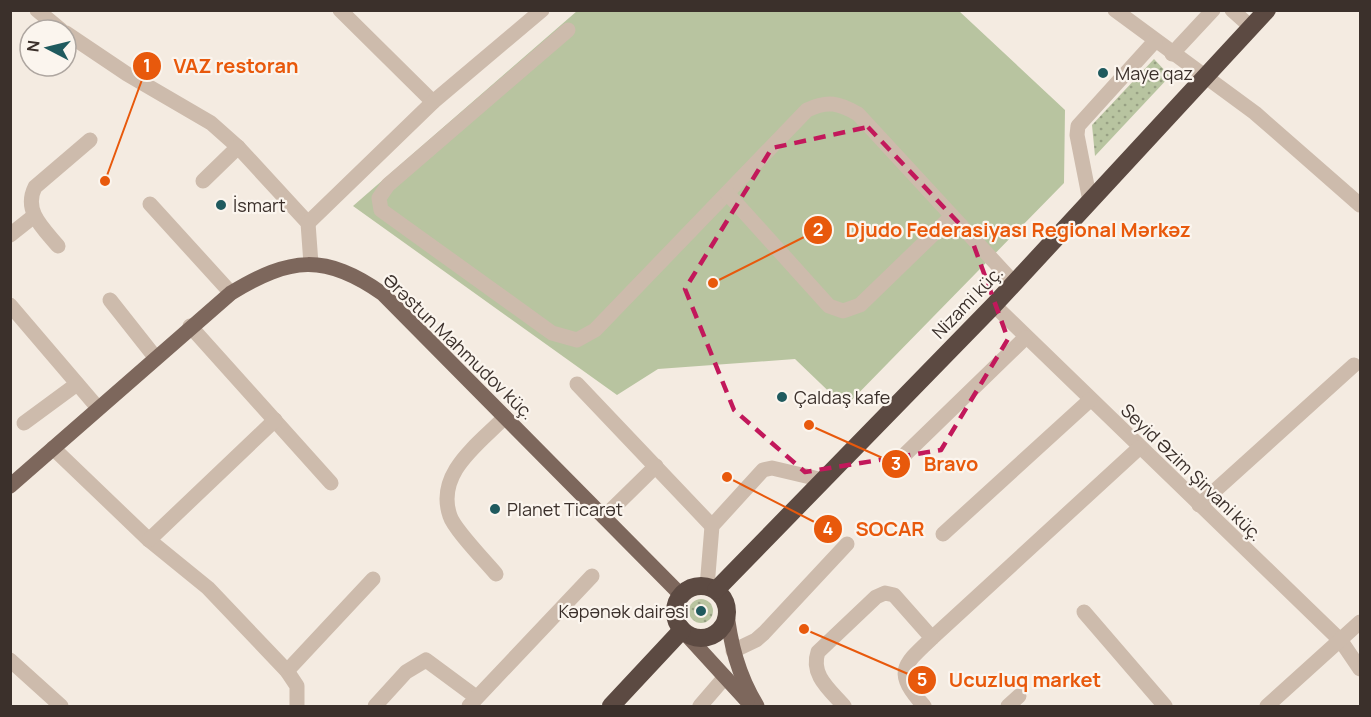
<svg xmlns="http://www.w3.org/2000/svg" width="1371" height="717" viewBox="0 0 1371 717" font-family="Manrope,sans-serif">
  <defs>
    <pattern id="grass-dots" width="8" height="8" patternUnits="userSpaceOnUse" patternTransform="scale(1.5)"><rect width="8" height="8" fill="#b8c4a0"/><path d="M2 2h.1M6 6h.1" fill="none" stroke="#97a083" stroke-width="1.8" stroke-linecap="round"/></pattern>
  </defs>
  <rect width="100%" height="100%" fill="#f4ebe1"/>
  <g fill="url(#grass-dots)">
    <polygon points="1154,59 1170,76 1095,156 1092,125"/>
    <circle cx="701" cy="611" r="12"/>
  </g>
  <polygon fill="#b8c4a0" points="577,11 959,11 1065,110 1064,183 845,407 795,359 658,369 617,395 353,206"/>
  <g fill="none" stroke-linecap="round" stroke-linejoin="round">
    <g stroke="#cdbbac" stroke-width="15">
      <polyline points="37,10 61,30"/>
      <polyline points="340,10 433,102"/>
      <polyline points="1115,10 1255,113 1360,205"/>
      <polyline points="1232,10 1251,27"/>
      <path d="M568 30 388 185 379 198 381 210 552 333 577 340 595 330 807 110C828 100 839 103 858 114L1014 283"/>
      <polyline points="66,33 127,74 211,123 238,147 308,223 311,264"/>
      <polyline points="1172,54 1213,10"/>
      <polyline points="203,181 238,147"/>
      <polyline points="727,193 829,306 843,311 860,305 952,216"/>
      <polyline points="1090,201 1077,135 1078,126 1155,41"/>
      <polyline points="150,204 231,293"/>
      <polyline points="308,223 433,102 542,10"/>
      <polyline points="10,235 34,216"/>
      <path d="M58 246C43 228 23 211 35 187L90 140"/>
      <polyline points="110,300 155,357"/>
      <polyline points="10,305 98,408"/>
      <polyline points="994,305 1341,641 1360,669"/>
      <polyline points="190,326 331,483"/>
      <polyline points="577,384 712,526"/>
      <polyline points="24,423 77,384"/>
      <polyline points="53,448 149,540 208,588 287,671 297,686 297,706"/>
      <polyline points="892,467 1025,338"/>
      <polyline points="1199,505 1354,365"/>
      <polyline points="604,517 656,466"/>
      <polyline points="943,534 1090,400"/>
      <polyline points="149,540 275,420"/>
      <path d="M496 574C486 562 454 529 450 516 435 473 479 444 505 417"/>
      <polyline points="707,587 712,526 763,470 772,468 823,480"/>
      <polyline points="1084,612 1165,706"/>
      <polyline points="932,638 1139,448"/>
      <polyline points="733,651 756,640 764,633 847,544"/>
      <polyline points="10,660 61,706"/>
      <polyline points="287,671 373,579"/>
      <polyline points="375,706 406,672 426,660 476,697"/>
      <polyline points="469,706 592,576"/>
      <polyline points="700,706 725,677"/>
      <path d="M844 706C830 690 810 675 818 652L876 597 885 593 894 595 932 638C902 666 894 672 924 706"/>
      <polyline points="1008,706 1019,696"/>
      <polyline points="1267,706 1360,622"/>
    </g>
    <g stroke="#7d675c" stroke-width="15">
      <path d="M10 486 231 293C290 257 325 253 383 294L681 595"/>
      <path d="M726 606C730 643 738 675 757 706"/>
      <polyline points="682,630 747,701"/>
    </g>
    <g stroke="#5c4a42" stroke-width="18">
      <circle cx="701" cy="612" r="26"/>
      <polyline points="716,590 994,305 1267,10"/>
      <polyline points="611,706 682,630"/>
    </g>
  </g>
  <path fill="none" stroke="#c2185b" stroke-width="4.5" stroke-dasharray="12 8" stroke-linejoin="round" d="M868 127 970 235 1008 339 941 450 805 472 734 410 685 289 772 148Z"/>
  <g fill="#1f5a5e" stroke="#fbf5ee" stroke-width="2">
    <circle cx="1103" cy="73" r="6"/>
    <circle cx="221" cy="205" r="6"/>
    <circle cx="782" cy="397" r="6"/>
    <circle cx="495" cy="509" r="6"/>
    <circle cx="701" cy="611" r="6"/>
  </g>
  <g text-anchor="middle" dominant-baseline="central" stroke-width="4.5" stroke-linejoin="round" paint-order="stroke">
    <g font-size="18" fill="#3b302b" stroke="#fbf5ee" text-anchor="start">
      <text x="1115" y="73">Maye qaz</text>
      <text x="233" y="205">İsmart</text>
      <text x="794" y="397">Çaldaş kafe</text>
      <text x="507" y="509">Planet Ticarət</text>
      <text x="689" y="611" text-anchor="end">Kəpənək dairəsi</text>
    </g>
    <g font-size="18" fill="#3b302b" stroke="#fbf5ee">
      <text transform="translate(967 302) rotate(-46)">Nizami küç.</text>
      <text transform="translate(459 346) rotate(44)">Ərəstun Mahmudov küç.</text>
      <text transform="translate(1192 472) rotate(44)">Seyid Əzim Şirvani küç.</text>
    </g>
  </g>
  <path fill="none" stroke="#e8590c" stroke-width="2" d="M105 181L147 66M713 283L818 230M809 425L896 464M727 477L828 529M804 629L922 680"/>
  <g fill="#e8590c" stroke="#fbf5ee" stroke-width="2">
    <circle cx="105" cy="181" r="6"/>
    <circle cx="713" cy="283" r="6"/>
    <circle cx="809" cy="425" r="6"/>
    <circle cx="727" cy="477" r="6"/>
    <circle cx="804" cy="629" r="6"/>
    <circle cx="147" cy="66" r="15"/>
    <circle cx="818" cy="230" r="15"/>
    <circle cx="896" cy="464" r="15"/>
    <circle cx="828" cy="529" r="15"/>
    <circle cx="922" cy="680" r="15"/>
  </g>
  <g font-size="18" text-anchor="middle" font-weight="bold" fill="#fff">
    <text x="147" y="72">1</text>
    <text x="818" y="236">2</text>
    <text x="896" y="470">3</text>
    <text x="828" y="535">4</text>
    <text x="922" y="686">5</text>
  </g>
  <g font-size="20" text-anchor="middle" font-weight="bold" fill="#e8590c" stroke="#fbf5ee" stroke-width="4.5" stroke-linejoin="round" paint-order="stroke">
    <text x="236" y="73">VAZ restoran</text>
    <text x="1018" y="237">Djudo Federasiyası Regional Mərkəz</text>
    <text x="951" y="471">Bravo</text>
    <text x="890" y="536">SOCAR</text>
    <text x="1025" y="687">Ucuzluq market</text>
  </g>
  <rect width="1371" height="717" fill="none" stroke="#3b302b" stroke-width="24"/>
  <g transform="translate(48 48) rotate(277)"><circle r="28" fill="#fbf5ee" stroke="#aea6a0" stroke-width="1.5"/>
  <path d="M0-4.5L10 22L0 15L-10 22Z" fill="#1f5a5e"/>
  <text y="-9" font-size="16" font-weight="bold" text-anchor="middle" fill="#3b302b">N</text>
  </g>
</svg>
